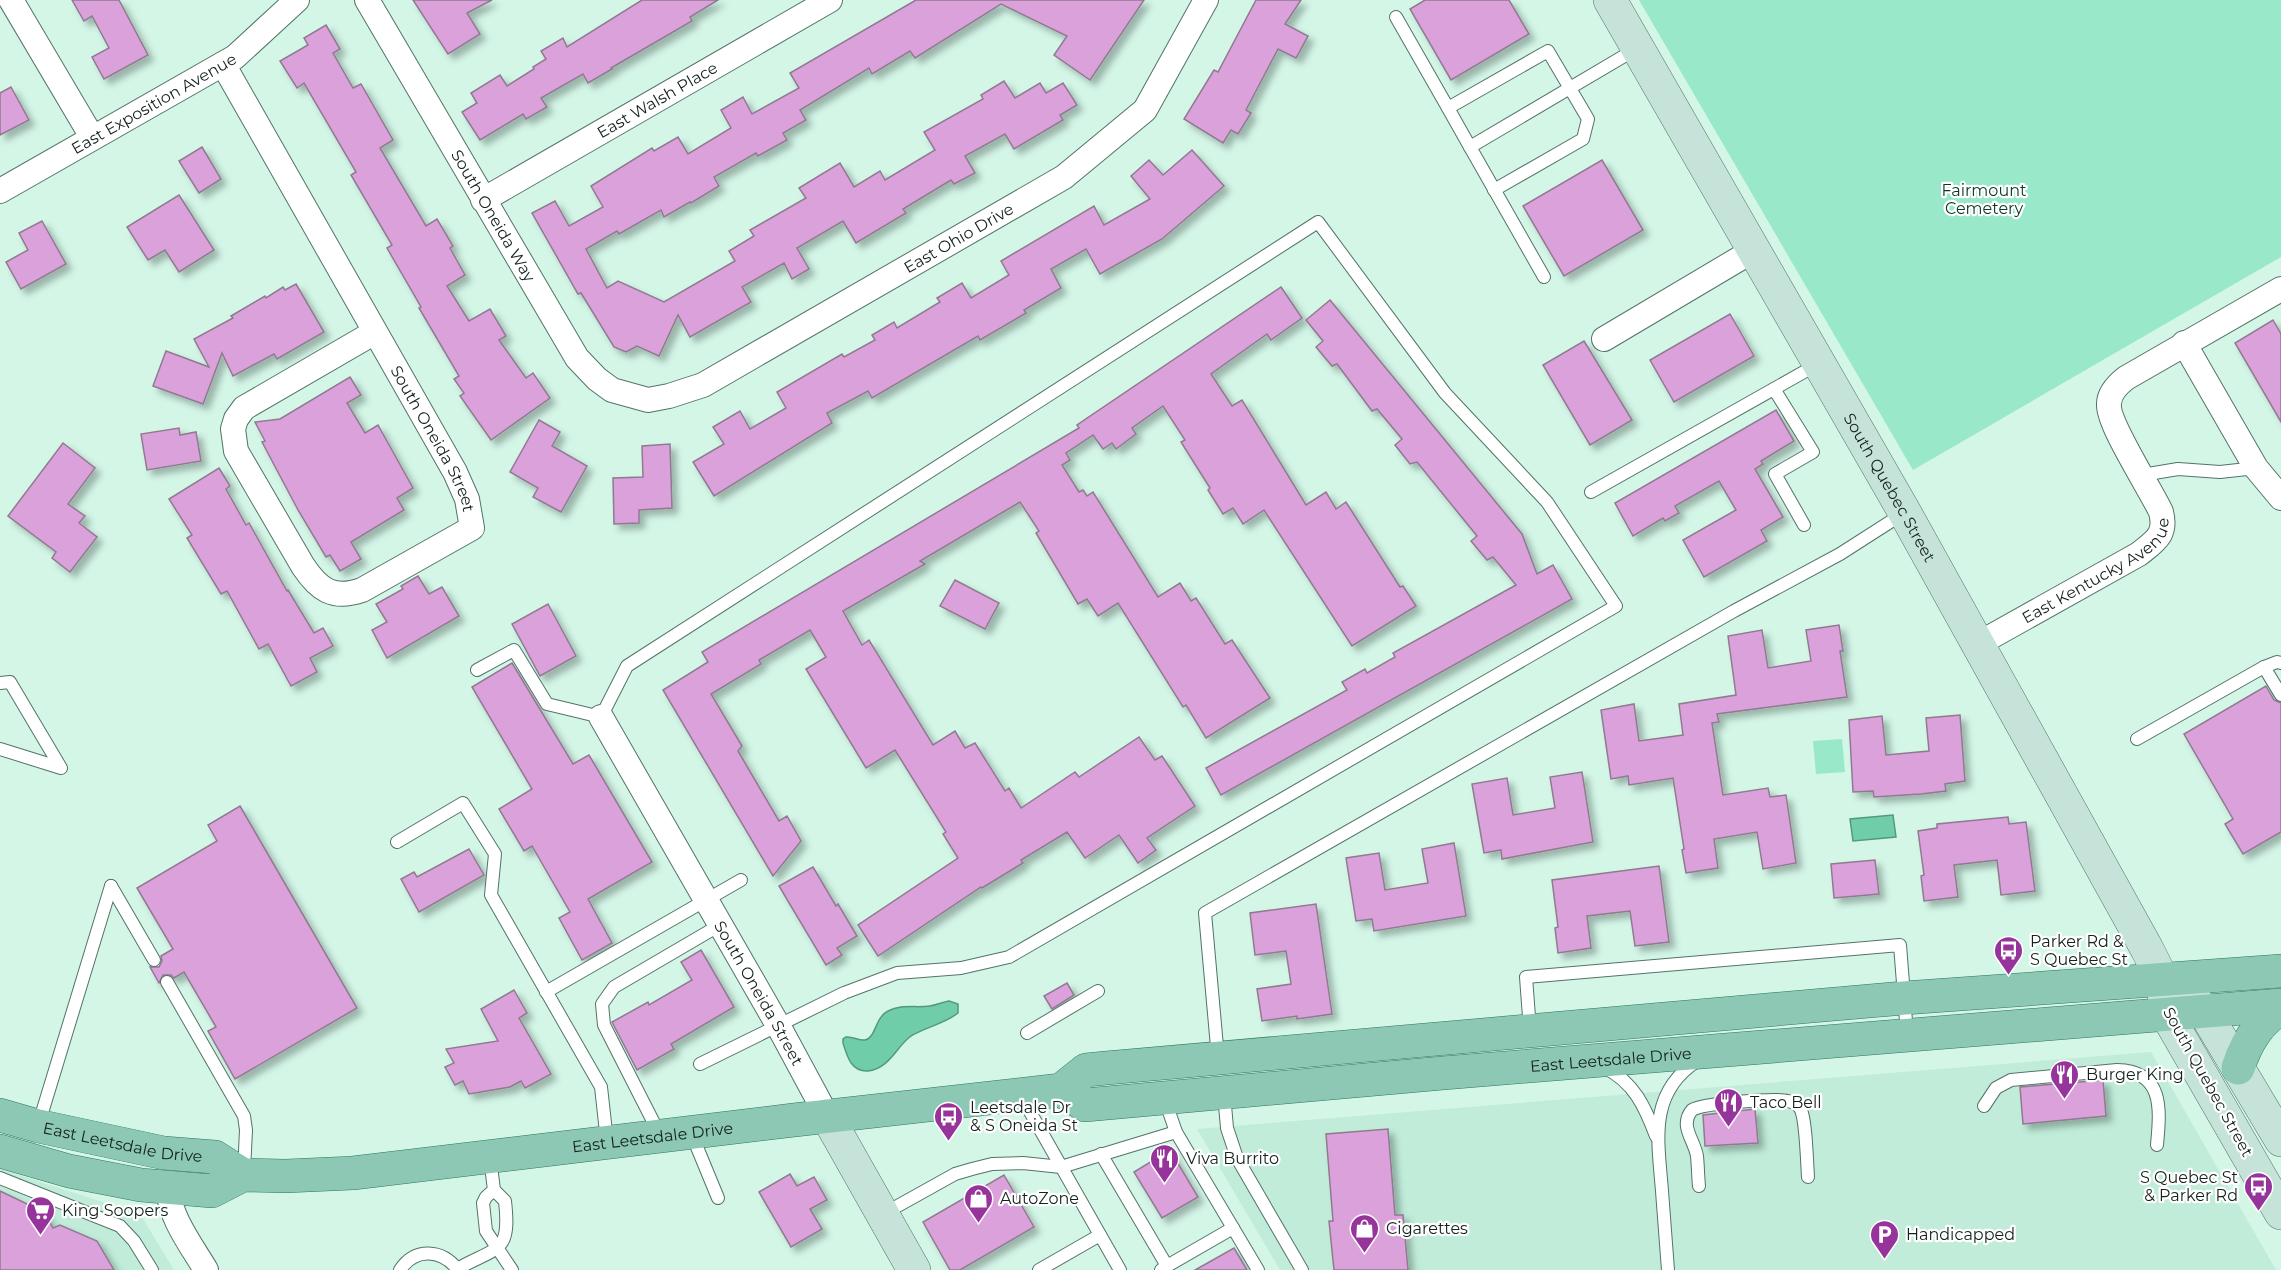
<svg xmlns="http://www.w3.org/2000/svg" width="2281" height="1270" viewBox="0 0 2281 1270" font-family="Montserrat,sans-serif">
  <defs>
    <filter id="shadow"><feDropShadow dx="5.5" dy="5.5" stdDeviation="3" flood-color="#0004"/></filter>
  </defs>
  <rect width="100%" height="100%" fill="#d3f6e7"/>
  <g fill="#c0ecd9">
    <polygon points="2151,1052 2276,1270 1280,1270 1197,1129"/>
    <polygon points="0,1169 140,1214 174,1270 0,1270"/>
  </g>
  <g fill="#99e8c9">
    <polygon points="1639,0 2281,0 2281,257 1913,470"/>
    <polygon points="1842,739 1845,772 1816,774 1813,741"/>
  </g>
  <g fill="#70cdaa" stroke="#54997f" stroke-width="1.5">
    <polygon points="1893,815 1896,837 1853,841 1850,819"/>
    <path d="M949 1001 958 1004V1013C944 1024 926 1027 911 1036 896 1047 889 1069 868 1071 851 1072 847 1056 843 1043V1039L846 1037C852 1036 859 1041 865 1040 876 1038 875 1017 888 1011 901 1004 916 1008 930 1006 937 1005 942 1002 949 1001Z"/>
  </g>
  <g fill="#dba1db" stroke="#907a90" stroke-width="1.5" filter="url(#shadow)">
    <polygon points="72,0 119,0 148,55 104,79 92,57 109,48 92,16 84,21"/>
    <polygon points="413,0 492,0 467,13 480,34 448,54"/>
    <polygon points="642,0 718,0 690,17 692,21 611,68 612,69 588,83 583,74 541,98 547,107 526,119 523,114 480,140 462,112 477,103 471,93 500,75 507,86 534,69 533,67 546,59 541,51 563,38 567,47"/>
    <polygon points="916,0 1144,0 1090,80 1054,55 1067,36 1001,4 915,58 910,51 872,74 869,68 800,110 806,120 783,133 787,140 758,156 756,153 714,177 719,186 691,203 690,202 664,217 661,210 619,234 617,231 586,249 607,288 618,281 664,302 735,261 729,251 754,236 750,230 806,198 799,188 840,163 854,187 880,171 885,180 935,150 924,132 983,99 981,95 1004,81 1015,98 1040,83 1046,93 1063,83 1077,105 1060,115 1063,120 1014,149 1005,134 965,156 975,173 954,184 951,180 903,209 906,213 856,243 843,221 797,248 809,269 792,279 784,263 742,287 751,302 690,337 678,315 659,356 637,346 626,352 614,347 581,293 578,294 532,213 555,201 569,226 603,207 591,186 652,148 654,151 678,137 688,154 731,128 721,110 743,97 752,114 799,88 790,73"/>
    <polygon points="1256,0 1301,0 1285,24 1308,36 1296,58 1278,49 1246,110 1251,113 1238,134 1231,130 1223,143 1184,119 1214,70 1218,72"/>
    <polygon points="1425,0 1509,0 1529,34 1451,80 1410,9"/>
    <polygon points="326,25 340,49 333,53 353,88 361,84 393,140 380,148 426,226 437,219 453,246 450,248 465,275 447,286 469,321 490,309 506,336 499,340 526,378 533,373 550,398 491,440 460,396 464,393 454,379 459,376 419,308 421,307 387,248 392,245 351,175 356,172 304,83 297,88 280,61 308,45 304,38"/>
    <polygon points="11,87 29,120 0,135 0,93"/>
    <polygon points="202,147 221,179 199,193 179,161"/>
    <polygon points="1192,150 1224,186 1162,239 1100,274 1086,249 1051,269 1061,288 1024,310 1026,313 980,340 978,336 872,398 868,391 827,413 832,423 714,496 693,462 724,444 713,427 740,411 750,429 786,408 777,392 842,354 844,357 875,340 872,335 894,322 897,328 940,302 937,298 962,283 971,298 1009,275 1001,261 1094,206 1104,225 1150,199 1131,176 1149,160 1163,175"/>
    <polygon points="1602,160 1643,230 1564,276 1523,206"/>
    <polygon points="179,195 214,250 179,272 165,250 148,260 127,227"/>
    <polygon points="42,221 66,264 21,289 6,262 28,250 19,233"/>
    <polygon points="296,284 324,332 277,359 274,354 233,376 222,353 203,404 153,386 166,351 209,367 194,339 233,318 231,316 265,296 266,298 283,287 285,290"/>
    <polygon points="1281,287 1302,318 1271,340 1267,334 1211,374 1232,406 1242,400 1306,505 1326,492 1336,509 1346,502 1400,587 1403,586 1416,606 1352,646 1264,510 1243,524 1233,508 1223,514 1208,490 1210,488 1181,442 1185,440 1163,406 1132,428 1136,434 1116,449 1112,443 1103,449 1093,435 1066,453 1070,460 1062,465 1079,492 1083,490 1087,496 1093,492 1158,597 1180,583 1191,601 1196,598 1225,644 1232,640 1270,698 1206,738 1186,705 1183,707 1118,603 1098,616 1087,599 1078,604 1036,533 1039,531 1020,502 920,561 925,564 843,611 862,645 869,640 933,745 955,731 965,748 975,743 1005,791 1009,788 1021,808 1075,772 1079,777 1139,737 1155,760 1162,756 1195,806 1147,838 1156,850 1138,863 1119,835 1085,858 1067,832 1021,860 1023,863 982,888 981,887 878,956 858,925 958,858 943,834 946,832 895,750 866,768 806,669 826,657 810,630 759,660 761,664 711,694 742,746 738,751 779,821 787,816 801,841 773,876 663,690 708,662 702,652 1079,428 1077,425"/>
    <polygon points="1330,300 1522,534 1537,574 1553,565 1572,599 1221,795 1206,768 1347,690 1342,682 1365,669 1367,673 1395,657 1393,653 1516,585 1493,557 1487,560 1471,541 1477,536 1417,462 1410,464 1395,445 1402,439 1377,409 1372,411 1337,364 1332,366 1316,347 1323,341 1306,320"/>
    <polygon points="1730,314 1754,356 1674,402 1650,360"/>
    <polygon points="2273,320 2281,334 2281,422 2235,343"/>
    <polygon points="1584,341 1632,420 1590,445 1543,365"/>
    <polygon points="350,377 361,395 347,403 365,433 378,425 413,488 397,498 404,510 351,542 361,559 340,571 330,555 326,557 298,510 262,442 265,441 255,422 280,419"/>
    <polygon points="1776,410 1794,441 1761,461 1763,464 1755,469 1783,517 1761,530 1767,541 1704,577 1683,540 1736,510 1719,481 1675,506 1679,513 1665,521 1663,518 1633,536 1615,503"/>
    <polygon points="539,420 560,432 552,446 587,466 561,512 533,497 538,488 510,472"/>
    <polygon points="179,428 180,435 196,432 201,461 147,470 141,434"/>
    <polygon points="63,443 95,468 68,504 85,516 79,523 97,537 70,572 52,558 56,552 8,516"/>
    <polygon points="670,444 672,508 639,510 639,523 614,524 613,478 643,477 642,446"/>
    <polygon points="219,468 230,486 226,489 246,525 249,523 287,591 288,590 314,633 323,628 333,646 310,658 317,672 291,686 268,644 259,649 227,591 221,594 187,538 192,535 169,499"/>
    <polygon points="418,576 429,594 442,587 459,616 387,658 372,630 387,622 376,604 403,589 401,586"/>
    <polygon points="955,580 999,603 985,629 940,606"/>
    <polygon points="548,604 576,656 540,676 512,624"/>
    <polygon points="1839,625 1843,651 1840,651 1847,697 1717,714 1719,722 1712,723 1723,795 1768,788 1770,797 1786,795 1796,863 1763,869 1757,832 1714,839 1718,868 1686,873 1682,850 1684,849 1673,778 1629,785 1628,776 1611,779 1601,710 1634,704 1639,741 1683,735 1679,704 1736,695 1728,636 1762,630 1768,668 1811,661 1806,630"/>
    <polygon points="512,663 573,764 589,755 652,862 588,899 612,943 582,960 559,918 570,912 532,846 524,851 499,809 532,789 472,687"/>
    <polygon points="2266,686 2274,700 2281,703 2281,832 2243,854 2225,824 2233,819 2184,734"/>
    <polygon points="1960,715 1965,781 1945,784 1946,791 1921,794 1874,797 1873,791 1853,792 1849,720 1882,716 1886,755 1929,751 1926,718"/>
    <polygon points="1582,772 1593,842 1502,859 1501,850 1484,853 1472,784 1507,778 1513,815 1555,808 1550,777"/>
    <polygon points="240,806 357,1008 235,1079 208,1031 216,1027 184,972 174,978 171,975 163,975 159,983 150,967 159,967 162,961 161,956 173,949 137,888 217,841 208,825"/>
    <polygon points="2008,817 2009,824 2026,822 2035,891 2001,895 1997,860 1954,865 1958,897 1924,901 1921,876 1924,875 1918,831 1937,828 1937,824"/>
    <polygon points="1454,843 1466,916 1374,931 1372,919 1356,921 1346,858 1379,853 1385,890 1428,883 1422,849"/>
    <polygon points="469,849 484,875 419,912 401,879 414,872 417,877"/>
    <polygon points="1875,860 1879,894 1834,898 1831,864"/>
    <polygon points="1659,866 1669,942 1635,946 1630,911 1587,916 1591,948 1558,953 1555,928 1558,927 1552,880"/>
    <polygon points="813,867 836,906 838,904 857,936 837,948 842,955 826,965 779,886"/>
    <polygon points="1316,904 1332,1014 1297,1019 1297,1016 1262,1021 1257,989 1291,984 1286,951 1255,955 1250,913"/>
    <polygon points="701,950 734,1007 671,1044 674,1049 637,1070 612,1022 648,1002 649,1005 692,980 681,962"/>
    <polygon points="1067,983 1074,995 1052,1009 1044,996"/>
    <polygon points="514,990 527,1013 519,1018 551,1074 525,1088 521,1081 510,1087 469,1094 463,1081 455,1085 445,1067 454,1063 446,1049 498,1041 481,1009"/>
    <polygon points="2103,1080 2106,1116 2023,1124 2020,1087"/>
    <polygon points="1755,1109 1758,1143 1705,1146 1703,1115"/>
    <polygon points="1388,1129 1395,1215 1403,1215 1408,1270 1334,1270 1329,1221 1333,1221 1326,1134"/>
    <polygon points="1170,1150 1198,1197 1162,1218 1134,1172"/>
    <polygon points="790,1174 797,1186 814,1177 827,1200 810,1209 822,1229 791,1247 759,1192"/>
    <polygon points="1004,1175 1034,1227 960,1270 950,1270 923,1222"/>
    <polygon points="0,1191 44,1212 53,1228 60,1225 97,1241 114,1270 0,1270"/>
    <polygon points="1234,1248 1247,1270 1195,1270"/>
  </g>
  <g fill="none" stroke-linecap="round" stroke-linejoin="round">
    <defs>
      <g id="lane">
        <polyline points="1396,17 1448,108"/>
        <polyline points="1470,147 1448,108 1548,51 1588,119 1583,139 1494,190"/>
        <polyline points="1544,277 1470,147 1636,49"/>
        <polyline points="1774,389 1813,452 1775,474 1804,525"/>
        <polyline points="2142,475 2178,469 2220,472 2256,468"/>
        <polyline points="1591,492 1818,364"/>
        <polyline points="2264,667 2281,695"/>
        <polyline points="477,670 514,650 547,704 601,717 627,666 1318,222 1445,393 1547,502 1616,606 1009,957 961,968 897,973 844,993 700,1064"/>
        <polyline points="0,683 10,682 61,768 0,749"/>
        <polyline points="2137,739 2264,667 2277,662 2281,663"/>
        <polyline points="397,842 463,803 495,854 491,895 601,1087 607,1141"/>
        <polyline points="111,886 154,960"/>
        <polyline points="167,982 244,1116 246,1130 244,1171"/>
        <polyline points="546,992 741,880"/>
        <polyline points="1530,1030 1526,977 1900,945 1907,1034"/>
        <polyline points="1027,1033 1098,991"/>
        <polyline points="1218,1058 1205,913 1734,611 1840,554 1904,513"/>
        <path d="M1605 1068C1634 1082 1645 1107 1656 1136"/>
        <polyline points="1224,1094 1227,1128 1237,1158 1302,1270"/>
        <polyline points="1021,1096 1120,1270"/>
        <polyline points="1165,1100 1176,1132 1258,1270"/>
        <path d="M1984 1106 1996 1088 2011 1080 2117 1070C2165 1071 2160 1111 2157 1145"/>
        <polyline points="38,1126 111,886"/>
        <polyline points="659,1133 604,1025 602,1004 614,987 720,925"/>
        <polyline points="692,1135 718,1198"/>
        <polyline points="1101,1154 1167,1266 1161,1270"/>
        <polyline points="0,1178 120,1226 134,1241 152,1270"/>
        <path d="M1699 1186C1698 1176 1698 1166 1697 1156 1694 1139 1679 1126 1692 1110 1703 1103 1775 1098 1788 1101 1793 1102 1797 1104 1800 1108 1806 1117 1807 1163 1808 1177"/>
        <polyline points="494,1190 486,1197 483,1203 486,1231 512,1270"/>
        <polyline points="885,1213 955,1174 972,1169 992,1164 1023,1163 1061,1167 1176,1132"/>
        <polyline points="1167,1266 1233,1228"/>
        <path d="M457 1269C498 1246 511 1254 505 1201L494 1190 490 1158"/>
        <path d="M400 1270C415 1247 442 1249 458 1270"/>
        <polyline points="1039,1270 1100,1235"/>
        <path d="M1668 1270C1666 1244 1664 1217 1662 1191 1658 1140 1648 1093 1697 1061"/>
      </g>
      <g id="street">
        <polyline points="11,0 92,137"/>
        <path id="s1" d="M367 0 577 358 597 379 612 390 648 400 669 396 703 385 1064 177 1145 110 1206 0"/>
        <path id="s2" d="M223 64 455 472 467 499 472 528 362 590C333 600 319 590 303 566L236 451 233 429 236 419 244 408 375 332"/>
        <path id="s3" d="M0 191 235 57 297 0"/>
        <path id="s4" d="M483 200 830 0"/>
        <polyline points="1604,339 1754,250"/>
        <polyline points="2184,343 2256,468 2281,498"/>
        <path id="s5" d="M1978 644 2139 554C2155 541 2167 535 2161 512 2151 490 2107 423 2109 404 2109 393 2117 385 2126 378L2281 289"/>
        <path id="s6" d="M601 717 779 1027 827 1116"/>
        <path d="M169 1188C167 1214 193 1248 206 1270"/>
      </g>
      <g id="secondary">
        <path id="s7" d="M1610 0 1905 513 2147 949 2162 979 2167 1015 2281 1213"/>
        <polyline points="2162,979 2198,1004 2204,1011 2281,1140"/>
        <polyline points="827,1116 914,1270"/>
      </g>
      <g id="primary">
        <path d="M2238 1068C2246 1043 2258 1022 2281 1008"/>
        <path id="s8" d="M1061 1090 1085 1105 1443 1073 2281 1005"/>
        <path id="s9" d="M0 1115 38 1126 164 1153 215 1157 243 1175"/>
        <path id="s10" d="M0 1151 69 1171 141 1185 212 1191 243 1175 286 1176 353 1173 794 1120 1061 1090 1086 1070 1106 1068 1904 998 2281 971"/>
      </g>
    </defs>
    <use href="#lane" stroke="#547367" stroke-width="14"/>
    <use href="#street" stroke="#547367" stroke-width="26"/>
    <use href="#secondary" stroke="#547367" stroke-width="34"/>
    <use href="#primary" stroke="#30765e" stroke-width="34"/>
    <use href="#lane" stroke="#fff" stroke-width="12"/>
    <use href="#street" stroke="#fff" stroke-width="24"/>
    <use href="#secondary" stroke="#c5e3d9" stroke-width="33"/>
    <use href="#primary" stroke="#8cc8b3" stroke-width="33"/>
  </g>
  <defs>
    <symbol id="bus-pin" viewBox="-11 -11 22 30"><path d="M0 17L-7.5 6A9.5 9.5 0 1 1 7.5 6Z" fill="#97349b" stroke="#fff"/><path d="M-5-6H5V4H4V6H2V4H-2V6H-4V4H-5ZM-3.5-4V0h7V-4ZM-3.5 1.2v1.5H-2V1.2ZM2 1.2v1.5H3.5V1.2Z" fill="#fff"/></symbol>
    <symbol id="restaurant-pin" viewBox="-11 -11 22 30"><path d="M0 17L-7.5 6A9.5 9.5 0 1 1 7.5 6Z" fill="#97349b" stroke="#fff"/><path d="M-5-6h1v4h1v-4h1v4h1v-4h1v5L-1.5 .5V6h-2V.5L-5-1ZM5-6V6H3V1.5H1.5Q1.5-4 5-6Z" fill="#fff"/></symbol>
    <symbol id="shop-pin" viewBox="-11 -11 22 30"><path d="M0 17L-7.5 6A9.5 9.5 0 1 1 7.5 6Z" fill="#97349b" stroke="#fff"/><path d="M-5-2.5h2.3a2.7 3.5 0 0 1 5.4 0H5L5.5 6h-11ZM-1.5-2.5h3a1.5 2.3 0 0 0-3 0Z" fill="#fff"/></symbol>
    <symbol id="supermarket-pin" viewBox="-11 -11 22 30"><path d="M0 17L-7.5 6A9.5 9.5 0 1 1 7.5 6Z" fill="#97349b" stroke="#fff"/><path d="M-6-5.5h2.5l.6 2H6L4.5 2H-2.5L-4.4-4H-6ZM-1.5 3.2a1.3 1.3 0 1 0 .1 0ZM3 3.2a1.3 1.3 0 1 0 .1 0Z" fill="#fff"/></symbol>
    <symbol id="parking-pin" viewBox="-11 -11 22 30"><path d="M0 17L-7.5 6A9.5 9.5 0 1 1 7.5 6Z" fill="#97349b" stroke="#fff"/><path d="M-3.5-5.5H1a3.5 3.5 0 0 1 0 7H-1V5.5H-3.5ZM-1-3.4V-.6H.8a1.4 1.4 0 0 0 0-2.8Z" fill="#fff"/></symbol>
  </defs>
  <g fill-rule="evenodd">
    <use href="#bus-pin" x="1992" y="934" width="33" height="45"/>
    <use href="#restaurant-pin" x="2048" y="1058" width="33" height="45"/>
    <use href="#restaurant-pin" x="1712" y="1086" width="33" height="45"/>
    <use href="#bus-pin" x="932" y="1100" width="33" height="45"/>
    <use href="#restaurant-pin" x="1148" y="1142" width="33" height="45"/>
    <use href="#bus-pin" x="2242" y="1170" width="33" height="45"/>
    <use href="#shop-pin" x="962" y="1182" width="33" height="45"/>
    <use href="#supermarket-pin" x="24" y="1194" width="33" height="45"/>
    <use href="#shop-pin" x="1348" y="1212" width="33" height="45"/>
    <use href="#parking-pin" x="1868" y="1218" width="33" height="45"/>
  </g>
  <g text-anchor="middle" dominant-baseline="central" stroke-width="4.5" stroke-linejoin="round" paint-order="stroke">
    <g font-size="16" fill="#14211c" stroke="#fff">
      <text stroke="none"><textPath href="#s4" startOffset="201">East Walsh Place</textPath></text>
      <text stroke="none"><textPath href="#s3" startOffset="177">East Exposition Avenue</textPath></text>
      <text stroke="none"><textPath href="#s1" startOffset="250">South Oneida Way</textPath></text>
      <text stroke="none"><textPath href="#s1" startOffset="852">East Ohio Drive</textPath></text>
      <text stroke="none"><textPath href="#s2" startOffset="430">South Oneida Street</textPath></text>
      <text stroke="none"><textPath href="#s7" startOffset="562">South Quebec Street</textPath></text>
      <text stroke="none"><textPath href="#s5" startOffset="141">East Kentucky Avenue</textPath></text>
      <text stroke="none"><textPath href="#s6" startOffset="318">South Oneida Street</textPath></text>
      <text stroke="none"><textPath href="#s8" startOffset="556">East Leetsdale Drive</textPath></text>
      <text transform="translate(2208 1082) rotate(61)">South Quebec Street</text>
      <text stroke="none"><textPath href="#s10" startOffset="663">East Leetsdale Drive</textPath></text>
      <text stroke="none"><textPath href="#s9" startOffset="126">East Leetsdale Drive</textPath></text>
    </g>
    <g font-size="16" fill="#0d3729" stroke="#fff">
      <text x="1984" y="190">Fairmount<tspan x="1984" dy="18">Cemetery</tspan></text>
    </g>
    <g font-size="16" fill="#14211c" stroke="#fff" text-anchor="start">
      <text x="2030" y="941">Parker Rd &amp;<tspan x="2030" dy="18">S Quebec St</tspan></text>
      <text x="2086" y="1074">Burger King</text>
      <text x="1750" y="1102">Taco Bell</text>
      <text x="970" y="1107">Leetsdale Dr<tspan x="970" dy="18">&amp; S Oneida St</tspan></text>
      <text x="1186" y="1158">Viva Burrito</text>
      <text x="2238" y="1177" text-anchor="end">S Quebec St<tspan x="2238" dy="18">&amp; Parker Rd</tspan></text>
      <text x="1000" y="1198">AutoZone</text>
      <text x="62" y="1210">King Soopers</text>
      <text x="1386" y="1228">Cigarettes</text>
      <text x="1906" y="1234">Handicapped</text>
    </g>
  </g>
</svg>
